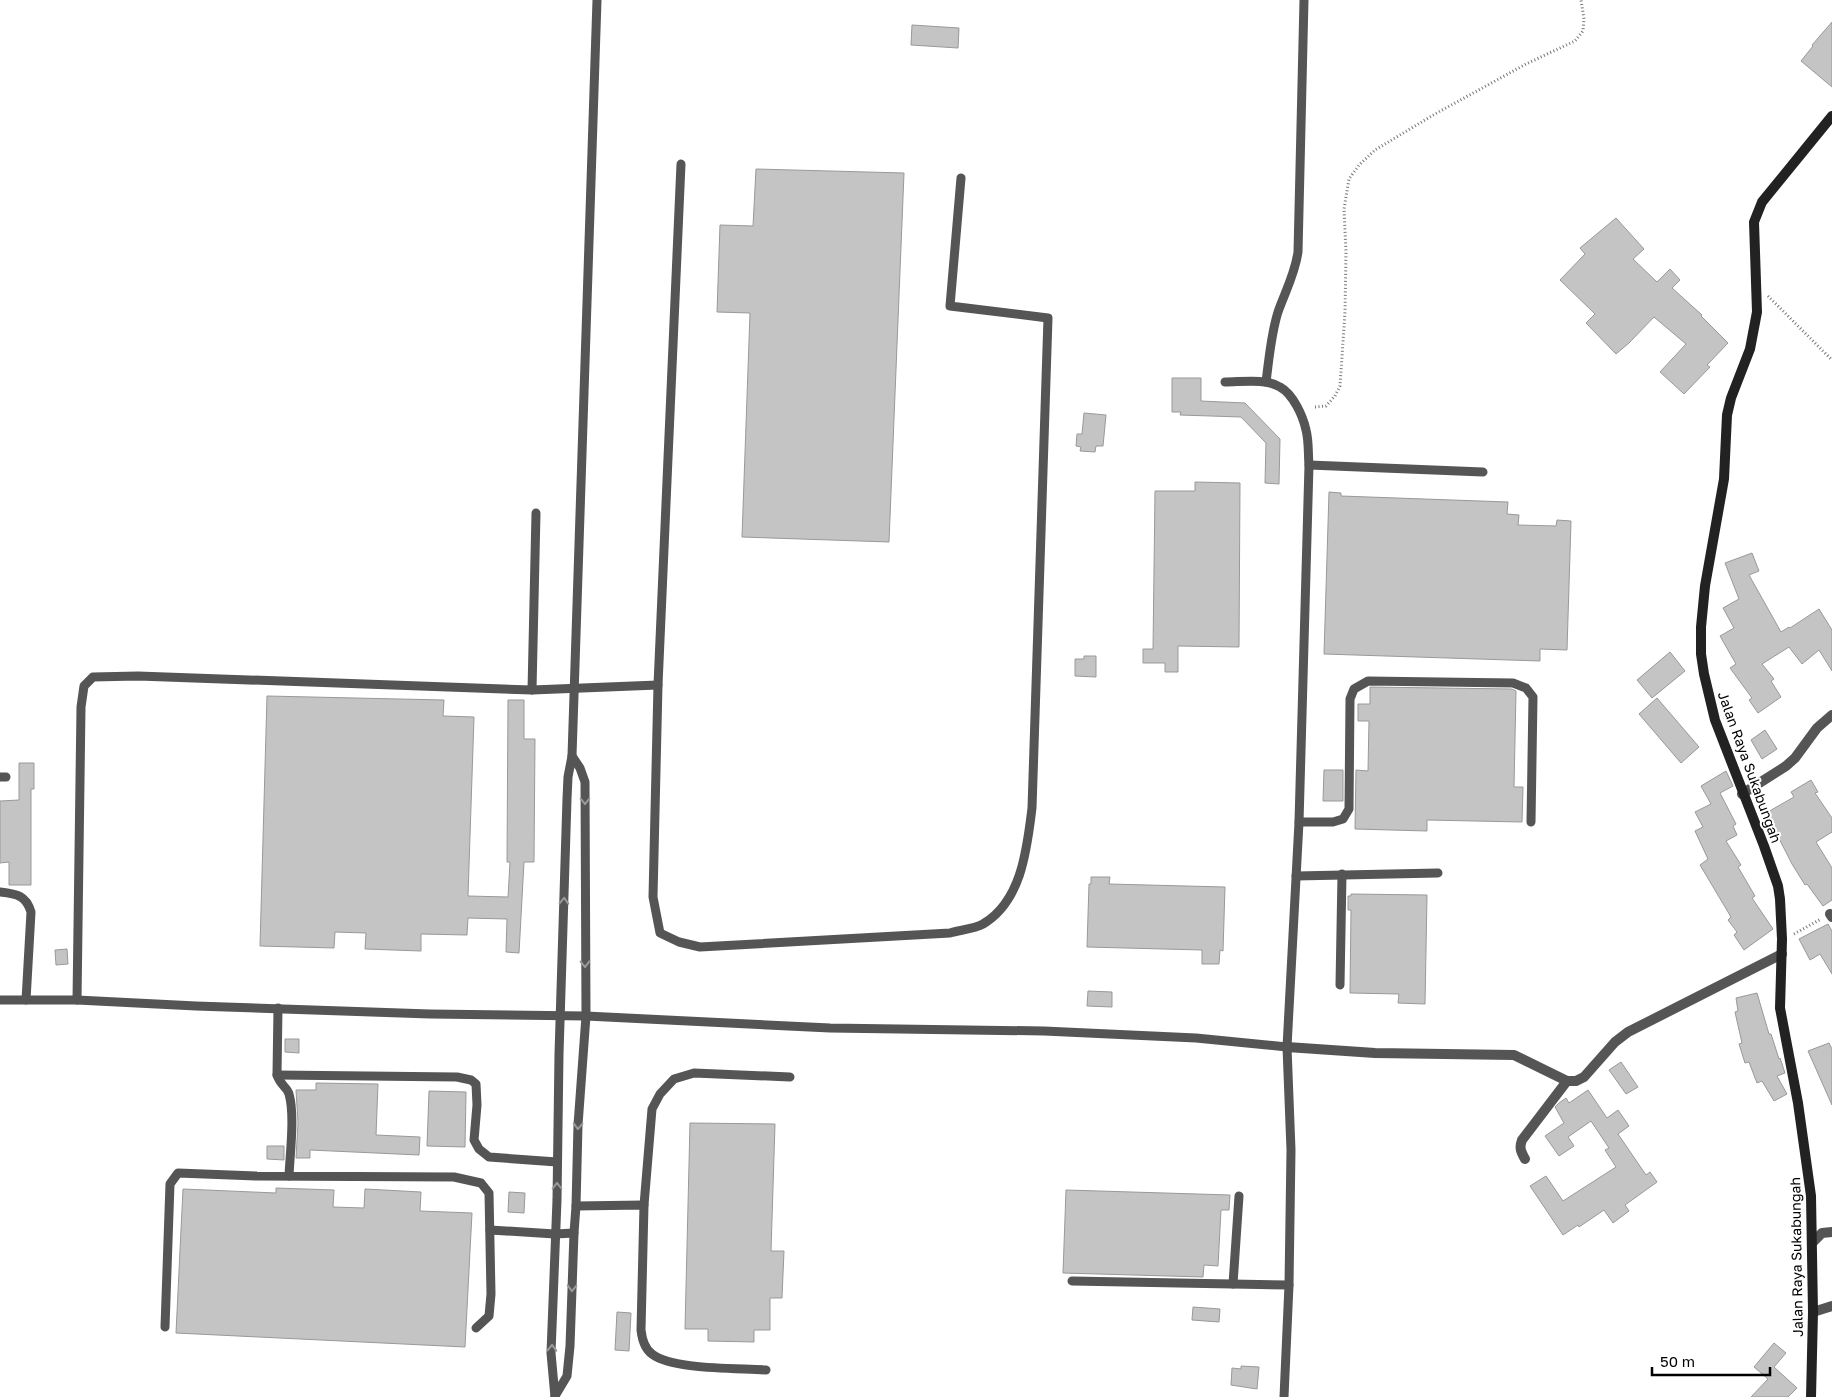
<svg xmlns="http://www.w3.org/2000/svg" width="1832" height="1397" viewBox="0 0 1832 1397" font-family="'Golos Text',sans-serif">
  <rect width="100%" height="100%" fill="#fff"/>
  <g fill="#c4c4c4" stroke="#999">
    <polygon points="1832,22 1832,87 1801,61 1813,46 1812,45"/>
    <polygon points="912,25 959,28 958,48 911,45"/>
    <polygon points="756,169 904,173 889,542 742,537 750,313 717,312 720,225 753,226"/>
    <polygon points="1616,218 1644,249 1633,259 1657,282 1670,269 1680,280 1672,288 1702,315 1701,316 1728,343 1707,365 1710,367 1684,394 1660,372 1686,344 1654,317 1629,343 1616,354 1586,323 1595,314 1560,280 1585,254 1580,248"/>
    <polygon points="1172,378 1201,378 1201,401 1245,403 1280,439 1279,484 1265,483 1266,443 1241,417 1180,415 1181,412 1172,412"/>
    <polygon points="1084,413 1106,415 1103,446 1096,446 1095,452 1080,451 1081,447 1076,446 1077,434 1082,434"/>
    <polygon points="1195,482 1240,483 1239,647 1178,646 1178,672 1165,672 1165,663 1143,663 1143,649 1153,649 1155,491 1195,491"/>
    <polygon points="1329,492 1341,493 1341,496 1508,502 1507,514 1519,515 1518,525 1556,526 1557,520 1571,521 1567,650 1540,649 1540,661 1324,654"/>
    <polygon points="1752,553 1759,571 1749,575 1781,632 1789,627 1790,628 1819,609 1832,630 1832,671 1819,650 1802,664 1789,647 1762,664 1774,679 1771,681 1781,697 1758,713 1749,700 1752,698 1730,668 1736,664 1720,636 1734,628 1723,608 1739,599 1725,563"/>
    <polygon points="1670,652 1685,671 1652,698 1637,680"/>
    <polygon points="1084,656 1096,656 1096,677 1075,676 1075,659 1084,659"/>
    <polygon points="1370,687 1512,689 1516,691 1514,787 1523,787 1522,822 1427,820 1427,831 1355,829 1356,770 1368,771 1369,721 1358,721 1358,704 1370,704"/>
    <polygon points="267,696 444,700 443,716 474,717 468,896 508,897 510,862 507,862 508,700 524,700 524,739 535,739 534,862 524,862 519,953 506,952 507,919 468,918 467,935 421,934 421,951 365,949 366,933 335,932 334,948 260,946"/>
    <polygon points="1657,698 1699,747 1681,763 1639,714"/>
    <polygon points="1765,730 1777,749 1762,759 1751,740"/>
    <polygon points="19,763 34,763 34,789 31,789 31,885 9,885 9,862 0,863 0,801 19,800"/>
    <polygon points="1324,770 1343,770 1343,801 1323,801"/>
    <polygon points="1726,771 1733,786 1720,793 1736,824 1733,826 1737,835 1726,841 1741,865 1738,867 1755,896 1752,898 1773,929 1744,950 1734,935 1737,932 1728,920 1731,917 1700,865 1708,859 1695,831 1703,827 1695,812 1711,804 1701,786"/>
    <polygon points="1811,780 1818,792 1815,793 1832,818 1832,832 1816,842 1832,868 1832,900 1823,906 1807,884 1805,885 1792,864 1766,813 1794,797 1791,792"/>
    <polygon points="1091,877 1110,877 1109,884 1225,887 1223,951 1220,950 1219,964 1202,964 1202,950 1087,947 1089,884 1091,884"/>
    <polygon points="1351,894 1427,895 1425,1004 1398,1003 1399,994 1350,993 1351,910 1348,910 1348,896 1351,896"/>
    <polygon points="1828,924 1832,931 1832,974 1820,954 1810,960 1799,939"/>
    <polygon points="67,949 68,964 56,965 55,950"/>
    <polygon points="1088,991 1112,992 1112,1007 1087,1006"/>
    <polygon points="1757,993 1769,1034 1771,1034 1779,1059 1780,1058 1785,1073 1777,1076 1787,1094 1774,1101 1762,1081 1757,1083 1749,1062 1745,1063 1739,1044 1742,1043 1735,1012 1738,1011 1736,998"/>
    <polygon points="285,1039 299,1039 299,1053 285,1052"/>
    <polygon points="1829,1043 1832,1049 1832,1105 1808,1051"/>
    <polygon points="1621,1062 1638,1087 1626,1094 1609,1070"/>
    <polygon points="316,1083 378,1084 376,1135 420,1137 419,1155 310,1150 310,1158 296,1158 298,1123 296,1090 316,1090"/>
    <polygon points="1588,1090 1607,1118 1618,1110 1629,1126 1618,1134 1646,1175 1650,1172 1657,1182 1625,1205 1629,1211 1613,1223 1604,1210 1579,1227 1578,1225 1563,1235 1530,1186 1546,1176 1563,1201 1616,1167 1605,1150 1609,1148 1591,1121 1568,1137 1574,1146 1559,1156 1545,1136 1564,1123 1555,1107 1559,1103 1566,1098 1569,1103"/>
    <polygon points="429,1091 466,1092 465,1147 427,1146"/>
    <polygon points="690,1123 775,1124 771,1251 784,1251 782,1298 770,1298 770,1330 754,1330 754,1342 708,1341 708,1329 685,1329"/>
    <polygon points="267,1146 284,1146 284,1160 267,1159"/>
    <polygon points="276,1188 334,1190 333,1207 364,1208 365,1189 421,1192 420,1211 472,1213 465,1347 176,1333 183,1189 276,1193"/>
    <polygon points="1066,1190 1230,1195 1229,1210 1221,1210 1218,1266 1204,1265 1203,1277 1063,1273"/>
    <polygon points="509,1192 525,1193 524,1213 508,1212"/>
    <polygon points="1193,1307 1220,1309 1219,1322 1192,1320"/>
    <polygon points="617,1312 631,1313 629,1351 615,1350"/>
    <polygon points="1774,1343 1786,1353 1774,1367 1797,1388 1788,1397 1751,1397 1768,1379 1754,1367"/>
    <polygon points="1241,1366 1259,1367 1257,1389 1231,1385 1232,1368 1241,1369"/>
  </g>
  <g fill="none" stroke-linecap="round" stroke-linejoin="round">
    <g stroke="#777" stroke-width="3" stroke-dasharray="1 2.5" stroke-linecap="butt">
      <polyline points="1768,296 1832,360"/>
      <polyline points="1315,407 1326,406 1335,396 1340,386 1345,312 1346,252 1344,209 1349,179 1359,165 1375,150 1435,114 1526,64 1575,41 1583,31 1584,19 1581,0"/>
      <polyline points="1794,934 1821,919"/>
    </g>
    <g stroke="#555" stroke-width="9">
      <path d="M681 164 658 685 653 897 660 933 679 942 700 947 950 933C960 930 974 929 983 924 1022 901 1027 848 1032 808L1048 318 950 306 961 178"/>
      <path d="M1225 382C1242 382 1265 378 1280 387 1293 394 1303 416 1306 430 1309 441 1308 454 1309 465L1299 822 1287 1047 1291 1150 1289 1285 1284 1397"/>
      <path d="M1266 382C1269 359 1271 334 1278 312 1285 292 1295 274 1298 252L1304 0"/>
      <polyline points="1309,465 1483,472"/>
      <polyline points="532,690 536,513"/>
      <polyline points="0,777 6,777"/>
      <polyline points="1299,822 1333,822 1343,819 1349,809 1350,699 1354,689 1368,681 1513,683 1526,688 1533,697 1531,822"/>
      <polyline points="1296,876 1438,873"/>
      <path d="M0 892C17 894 26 895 31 912L26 1000"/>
      <polyline points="1340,985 1342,874"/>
      <polyline points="0,1000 77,1000 196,1006 430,1014 586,1016 830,1028 1044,1031 1196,1038 1287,1047"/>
      <polyline points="77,1000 81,707 84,686 93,677 138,676 532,690 658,685"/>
      <path d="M278 1008 277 1075C280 1085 287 1087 289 1094 295 1115 290 1153 289 1176"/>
      <polyline points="277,1075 457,1077 471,1080 476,1084 477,1105 474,1140 479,1149 489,1157 557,1162"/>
      <polyline points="644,1205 652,1109 660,1094 674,1079 694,1073 790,1077"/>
      <path d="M576 1206 644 1205 641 1330C642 1339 645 1349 652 1354 672 1370 739 1368 766 1370"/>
      <polyline points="490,1230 555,1234 574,1233"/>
      <polyline points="1072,1281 1289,1285"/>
      <polyline points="1233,1284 1239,1196"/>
      <polyline points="165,1327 170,1184 178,1173 257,1176 454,1177 481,1183 489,1193 491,1294 489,1316 476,1328"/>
      <polyline points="555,1396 567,1376 570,1346 574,1233 576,1206 578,1125 586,1016 585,782 580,768 572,756"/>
      <polyline points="555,1397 551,1353 557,1200 559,1054 567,799 568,777 572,756 597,0"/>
    </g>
    <g stroke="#555" stroke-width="10">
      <polyline points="1742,794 1786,766 1795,758 1817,728 1832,715"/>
      <polyline points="1830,914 1832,917"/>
      <polyline points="1287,1047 1375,1053 1514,1055 1567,1081 1576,1081 1584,1077 1615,1042 1628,1032 1782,954"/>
      <path d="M1525 1159C1521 1152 1519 1148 1522 1140L1567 1081"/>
      <polyline points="1812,1243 1822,1233 1832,1232"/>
      <polyline points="1813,1312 1832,1306"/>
    </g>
    <polyline stroke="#222" stroke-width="10" points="1811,1397 1813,1312 1811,1196 1798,1103 1780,1008 1782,939 1780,899 1778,886 1764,846 1715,720 1704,674 1701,654 1701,627 1705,586 1724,479 1727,415 1731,398 1750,349 1757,312 1754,222 1762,202 1832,116"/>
  </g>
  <defs><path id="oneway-chevron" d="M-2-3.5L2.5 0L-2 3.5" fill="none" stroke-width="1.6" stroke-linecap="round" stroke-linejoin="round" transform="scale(1.25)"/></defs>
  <g stroke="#999">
    <use href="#oneway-chevron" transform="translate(585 801) rotate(90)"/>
    <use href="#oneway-chevron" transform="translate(564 901) rotate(-88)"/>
    <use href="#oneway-chevron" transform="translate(585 964) rotate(89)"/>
    <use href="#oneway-chevron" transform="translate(578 1126) rotate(92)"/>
    <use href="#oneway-chevron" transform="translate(557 1186) rotate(-90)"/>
    <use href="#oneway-chevron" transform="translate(572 1288) rotate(92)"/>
    <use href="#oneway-chevron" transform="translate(552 1348) rotate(-89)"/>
  </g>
  <g text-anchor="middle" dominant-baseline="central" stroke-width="4" stroke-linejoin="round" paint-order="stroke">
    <g font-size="14" fill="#000" stroke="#fff">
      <text transform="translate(1750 767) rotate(70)">Jalan Raya Sukabungah</text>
      <text transform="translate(1796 1257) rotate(-91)">Jalan Raya Sukabungah</text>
    </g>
  </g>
  <path d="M1652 1367v8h118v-8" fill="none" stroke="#000000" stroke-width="2.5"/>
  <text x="1660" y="1367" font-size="15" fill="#000000" stroke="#ffffff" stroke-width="4" paint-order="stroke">50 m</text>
</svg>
